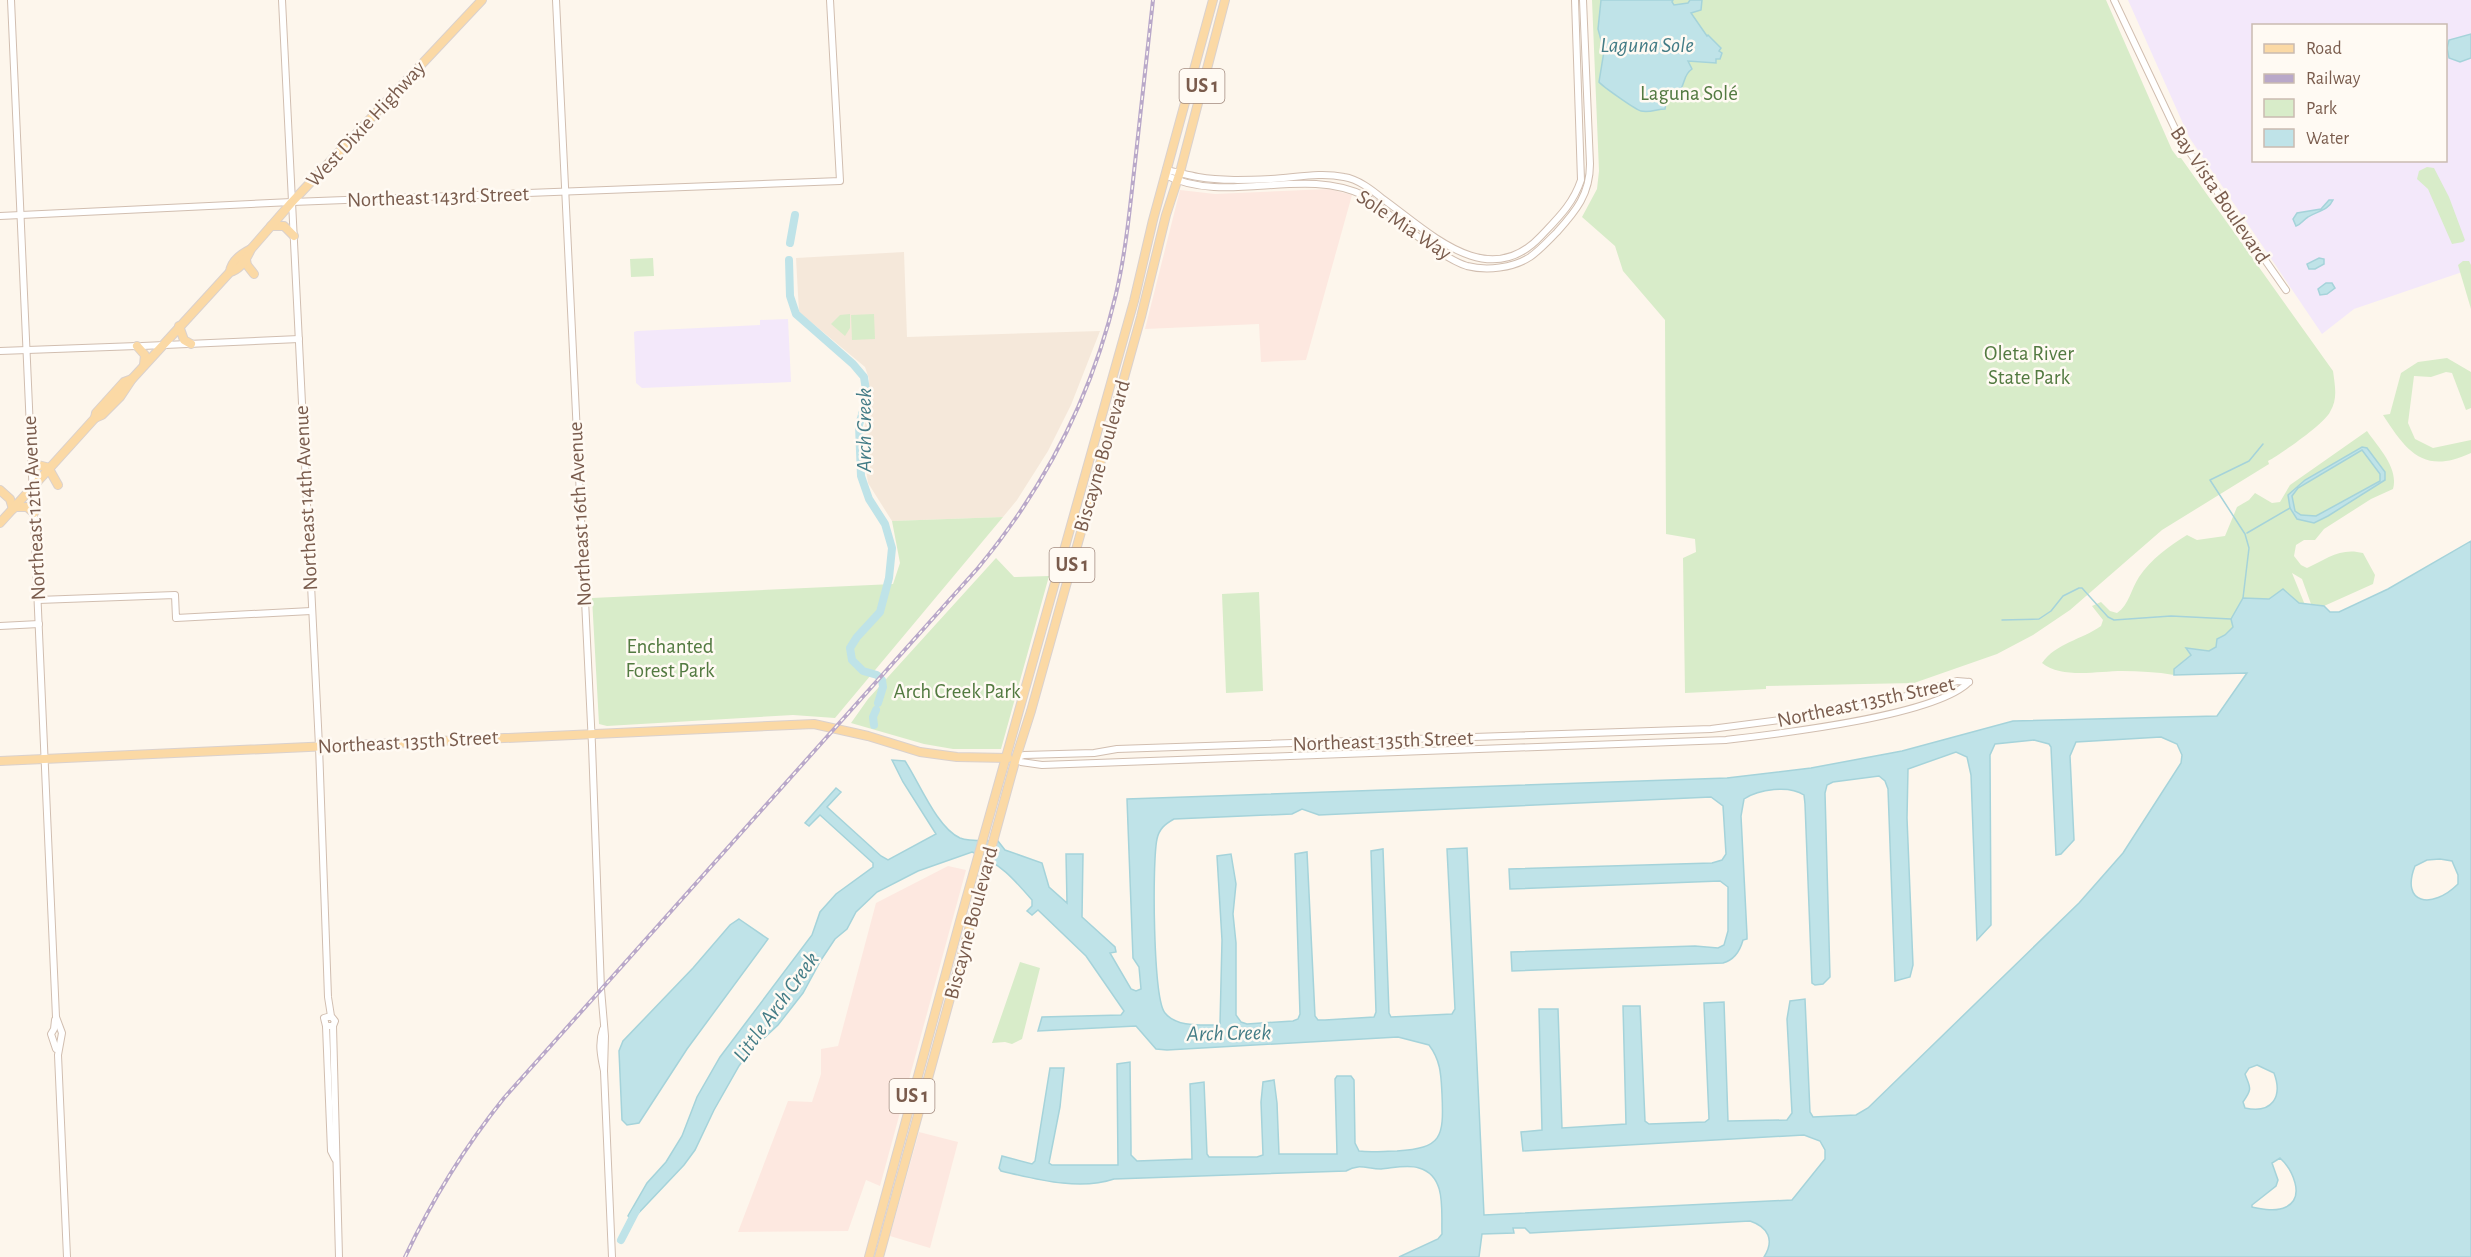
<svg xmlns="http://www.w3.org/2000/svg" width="2471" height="1257" viewBox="0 0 2471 1257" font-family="'Alegreya Sans',sans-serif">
  <rect width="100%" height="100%" fill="#fdf6ec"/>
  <polygon fill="#f5e8da" points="904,252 907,337 1100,331 1071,405 1048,451 1017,500 1003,517 892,521 868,483 862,441 869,402 869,379 865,367 799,312 796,258"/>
  <g fill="#fde8e0">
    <polygon points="1329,189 1352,195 1306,360 1261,362 1259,324 1145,329 1180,190 1215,194"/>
    <polygon points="948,866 966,870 880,1186 866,1180 848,1231 738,1232 788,1101 812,1102 821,1074 821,1049 838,1046 876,903"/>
    <polygon points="919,1132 958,1142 930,1248 890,1236"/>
  </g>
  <g fill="#f3e8fa" fill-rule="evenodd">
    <path d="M2128 0H2471V269L2354 309 2322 334 2189 137ZM2254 26H2446V160H2254Z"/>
    <polygon points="788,319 791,382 642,388 636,383 634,332 637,331 760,325 760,320"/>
  </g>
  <g fill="#d8ecc9">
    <path d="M1592 0H2106L2172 150 2178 158H2181L2333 371C2335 386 2338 399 2330 412 2324 424 2281 454 2268 461L2269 464 2162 530 2070 610 2033 635 1997 654 1914 683 1766 686V689L1685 693 1683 558 1696 552 1695 539 1666 534 1665 320 1623 271 1615 246 1582 217 1597 189 1599 171Z"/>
    <polygon points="2427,167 2434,168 2449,197 2465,240 2463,242 2452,244 2428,189 2417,179 2419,171"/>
    <polygon points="653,258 654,276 631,277 630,259"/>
    <polygon points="2463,261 2469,261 2471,265 2471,309 2458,265"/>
    <polygon points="850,314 850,328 845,336 831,324 840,315"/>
    <polygon points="874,314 875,339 852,340 851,315"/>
    <path d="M2447 358 2471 372V408L2466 410 2452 373 2446 372 2431 377 2414 376 2408 423 2415 439 2433 448 2471 440V453C2424 475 2407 452 2383 415L2390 414 2401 373 2418 362Z"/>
    <path d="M2367 431C2378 447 2399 468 2393 489L2371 499 2324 529 2315 540H2304L2296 545 2294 556 2301 565 2307 568C2326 559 2341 547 2363 553L2375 575 2373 584 2324 606 2311 604 2302 579 2292 573 2305 605 2294 602 2283 590 2269 599 2243 598 2237 609 2233 627 2216 647 2209 651 2187 649 2191 654 2174 669V675C2157 672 2139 671 2122 671 2098 671 2062 679 2042 663 2056 643 2081 640 2101 626L2103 620 2092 606 2101 602 2110 611 2117 613C2129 605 2131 589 2139 577 2151 559 2169 546 2187 535L2197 540 2225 536 2237 507 2249 500 2255 493 2272 503 2280 502 2290 485Z"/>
    <polygon points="1003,517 835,718 793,715 607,726 599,724 592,598 893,584 900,563 892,521"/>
    <polygon points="996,558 1014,577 1049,576 1001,749 953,749 924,744 851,723 868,699"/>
    <polygon points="1259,592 1263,691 1226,693 1222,594"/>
    <polygon points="1020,962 1040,968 1022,1039 1012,1044 1005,1042 992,1043"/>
  </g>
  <g fill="#bfe3e8" stroke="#a5d3da" stroke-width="1.5" fill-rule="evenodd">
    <path d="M1601 0H1673L1672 2 1674 5 1688 3 1690 0H1702L1701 10 1691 13 1707 36 1708 35 1721 48 1719 51 1722 53 1720 59H1716V63L1688 61 1692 69C1683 75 1686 82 1680 90 1674 98 1666 97 1665 109 1657 109 1650 113 1641 111 1636 110 1602 86 1599 82L1604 51 1598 29Z"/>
    <polygon points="2471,34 2471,58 2460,62 2449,58 2447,48 2449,40"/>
    <path d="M2329 200H2333C2328 211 2317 211 2308 217 2303 220 2302 224 2296 226L2293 219 2297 213 2321 209Z"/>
    <polygon points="2319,258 2324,259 2324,264 2315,269 2309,269 2307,264"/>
    <polygon points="2326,283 2332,283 2335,288 2327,294 2320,295 2318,289"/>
    <path d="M2362 447 2367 448 2385 472V480L2328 516 2314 523 2297 519 2290 508 2288 495 2305 480ZM2362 450 2380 474V481L2316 516 2301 515 2295 511 2292 496 2298 488Z"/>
    <path d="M2471 541V1257H1764C1775 1240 1768 1227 1750 1221L1530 1233 1525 1228H1513L1514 1233 1482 1234 1479 1257H1399L1438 1239 1442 1234C1441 1211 1447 1176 1419 1168 1408 1164 1393 1168 1381 1169 1367 1169 1359 1163 1346 1171L1114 1179C1079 1191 1036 1179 1001 1171L999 1168 1002 1156 1032 1164 1035 1161 1050 1068H1064L1060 1107 1049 1163 1052 1165H1118L1117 1064 1130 1062 1131 1146V1155L1137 1161 1192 1159 1190 1084 1204 1082 1207 1154 1209 1157H1257L1263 1155 1261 1102 1263 1082 1274 1080 1277 1103 1279 1154H1337L1335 1079 1337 1076H1351L1354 1080 1355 1143 1359 1151C1371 1153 1384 1151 1397 1151 1442 1148 1444 1138 1442 1094 1441 1075 1441 1061 1429 1045L1398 1037 1167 1050 1156 1049 1136 1026 1038 1031 1042 1017 1121 1015 1124 1011 1086 956 1038 910 1032 915 1027 911 1032 906V900C1013 878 1000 863 972 852L918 871 877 892 856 912 847 929 835 939 821 960 803 993 778 1025 748 1053 739 1066 714 1110 695 1150 684 1165 632 1220 628 1216 647 1183 666 1162 682 1136 697 1097 720 1057 812 935 820 912 836 894 873 867V863L820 815 809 826 805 823 836 788 841 792 827 807 881 856 888 860 936 834 903 782 892 760 905 761C919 782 937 828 960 838 970 842 987 840 998 841L1005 850 1042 863 1049 887 1067 903 1066 854H1083L1082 917 1115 947 1116 952 1110 953 1131 989 1136 991 1141 989 1139 967 1133 958 1127 799 1727 778 1811 768 1902 751 2013 721 2217 716 2247 673 2174 675V669L2191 655 2186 648 2209 651 2216 647 2217 639 2225 635 2233 627 2231 619 2243 598 2269 599 2283 589 2299 603 2324 606 2330 612H2339L2388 589ZM2161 737 2177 744 2182 755 2181 763 2123 853 2079 903 1868 1108 1856 1115 1813 1117 1810 1112 1805 999 1790 1001 1787 1019 1792 1113 1787 1120 1728 1121 1724 1002 1704 1003 1709 1119 1705 1122 1649 1124 1645 1121 1640 1006H1623L1626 1124 1562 1128 1558 1009H1539L1542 1130 1521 1132 1523 1151 1804 1135 1820 1141 1825 1150V1159L1792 1200 1484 1215 1467 848 1447 849 1455 1009 1452 1014 1391 1017 1389 1013 1383 849 1371 851 1376 1012 1374 1017 1325 1020H1318L1315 1016 1307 852 1295 854 1300 1014 1298 1019 1293 1021 1247 1024 1241 1022 1236 1015V943L1233 914 1236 884 1231 854 1217 856 1222 940 1220 1024 1217 1025C1200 1025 1176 1027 1165 1013 1153 999 1152 862 1157 839 1159 829 1165 824 1174 819L1292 814 1302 809 1319 815 1711 797 1723 806 1726 854 1722 860 1712 863 1509 869 1510 889 1720 881 1728 887V931L1724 945 1718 948 1695 946 1511 952 1512 971 1723 963C1734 960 1740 951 1743 940L1747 939V935L1741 816 1744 799C1759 789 1789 785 1804 795L1805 804 1812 983 1815 985 1823 984 1830 977 1825 793 1827 785 1833 782 1879 776 1885 781 1888 789 1895 981 1910 977 1913 965 1907 818 1908 769 1956 752 1967 757 1971 775 1977 940 1991 925 1990 755 1995 744 2034 740 2049 744 2051 747 2056 855 2061 854 2074 840 2070 756 2076 742ZM2440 859 2452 861 2458 875V884C2432 910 2400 904 2415 866L2427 860ZM2257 1065 2274 1073C2283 1097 2272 1114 2245 1108L2243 1102C2253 1088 2250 1088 2245 1074L2249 1068ZM2280 1158C2292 1169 2306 1197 2286 1207 2276 1212 2262 1209 2252 1207V1205L2276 1186 2278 1180 2272 1163Z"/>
    <polygon points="739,919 768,939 687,1049 639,1123 627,1125 622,1120 619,1051 623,1041 693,968 730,925"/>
  </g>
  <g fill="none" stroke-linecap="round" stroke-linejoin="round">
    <g stroke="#a5d3da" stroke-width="1.5">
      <polyline points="2247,533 2290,508"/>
      <polyline points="2243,598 2249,548 2245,534 2210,480 2249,461 2263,444"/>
      <polyline points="2002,620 2039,619 2051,611 2063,596 2079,588 2082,588 2108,617 2114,620 2171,616 2231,619"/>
    </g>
    <g stroke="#bfe3e8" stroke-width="8">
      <polyline points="790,243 795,215"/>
      <polyline points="789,260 790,296 796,314 853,364 864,377 867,397 859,425 861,476 869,499 885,524 892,548 889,578 880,612 857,637 850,648 852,660 863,671 877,675 882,680 883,687 878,703"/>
      <polyline points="874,725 873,717 876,710"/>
      <polyline points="621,1240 636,1211"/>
    </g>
    <defs>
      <g id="minor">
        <polyline points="11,0 56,1017 62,1033 58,1055 67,1257"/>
        <polyline points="282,0 319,746 328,997 331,1016 335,1021 333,1026 326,1026 324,1018 331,1016"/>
        <polyline points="556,0 592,745 601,989 605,1036 604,1071"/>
        <polyline points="2114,0 2179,137 2286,290"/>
        <path d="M1166 170C1177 172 1187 175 1198 177 1221 181 1247 180 1271 179 1295 178 1319 172 1344 177 1358 179 1372 190 1383 199 1429 232 1488 293 1541 236 1558 218 1573 204 1581 180L1575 0"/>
        <path d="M1165 175C1228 206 1302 165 1365 196 1390 214 1440 258 1467 266 1487 271 1513 268 1530 257 1540 250 1548 241 1557 232 1576 211 1590 194 1590 164L1583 0"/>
        <polyline points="0,216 292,202 840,181 830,0"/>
        <polyline points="142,346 299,339"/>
        <polyline points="0,351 137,346"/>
        <polyline points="38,600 175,595 176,618 311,611"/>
        <polyline points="0,626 39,624"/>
        <path d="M1016 758 1021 762 1042 765 1726 740C1777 734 1936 716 1969 682"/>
        <polyline points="1016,758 1024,755 1094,753 1117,749 1711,729 1825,714 1896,699 1957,681 1969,682"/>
        <polyline points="55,1020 54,1029 51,1034 56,1049"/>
        <polyline points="326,1026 331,1151 335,1159"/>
        <polyline points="333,1026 339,1257"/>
        <path d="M603 1029C598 1043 601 1057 604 1071L612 1257"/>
      </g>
      <g id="major">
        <polyline points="271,226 284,226 294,236"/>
        <polyline points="246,260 247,265 254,274"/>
        <path d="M230 272C231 261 241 254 251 249"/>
        <polyline points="179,326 184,340 191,344"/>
        <polyline points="137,346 145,355 144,365"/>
        <polyline points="95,418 96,413 124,382 132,379"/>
        <polyline points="32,460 38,465 50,468"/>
        <polyline points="49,469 58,485"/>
        <polyline points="0,490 10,499 13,509"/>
        <polyline points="15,507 27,507 34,513"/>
        <path d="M0 523 95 418 102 415 120 397 132 379 230 272C240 270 247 258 251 249L292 202 482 0"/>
        <polyline points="0,761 814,724 868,736 920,752 957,757 1008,758"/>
        <polyline points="869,1257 960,921 1134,301 1153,220 1213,0"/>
        <polyline points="879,1257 1016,758 1031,711 1141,317 1166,215 1180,172 1225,0"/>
      </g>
    </defs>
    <use href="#minor" stroke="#d1beb0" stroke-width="8"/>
    <use href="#major" stroke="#dad1cd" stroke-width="10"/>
    <use href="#minor" stroke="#fff" stroke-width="6"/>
    <use href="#major" stroke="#fbd9a5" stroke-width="8"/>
    <defs>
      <path id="rail" d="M405 1257C432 1200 464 1148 504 1098L978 568C1045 487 1092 396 1116 294 1126 251 1130 207 1135 163 1141 109 1147 54 1153 0"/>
    </defs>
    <use href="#rail" stroke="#b9a8c9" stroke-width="4"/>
    <use href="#rail" stroke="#fffaf3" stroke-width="1.5" stroke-dasharray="4.5" stroke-linecap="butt"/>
  </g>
  <g text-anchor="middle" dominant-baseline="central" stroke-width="5" stroke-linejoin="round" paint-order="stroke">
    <g fill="#fffaf3" stroke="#a28b7f" stroke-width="1.5">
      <rect x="1179.5" y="69" width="45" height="34" rx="4.5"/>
      <rect x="1049.5" y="548" width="45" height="34" rx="4.5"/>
      <rect x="889.5" y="1079" width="45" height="34" rx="4.5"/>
    </g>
    <g font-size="20" font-weight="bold" fill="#7a5c4d">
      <text x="1202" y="86">US 1</text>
      <text x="1072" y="565">US 1</text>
      <text x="912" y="1096">US 1</text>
    </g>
    <g font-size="21" fill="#537a41" stroke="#fffaf3">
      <text x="1689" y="93">Laguna Solé</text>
      <text x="2029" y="353">Oleta River<tspan x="2029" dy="24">State Park</tspan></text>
      <text x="670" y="646">Enchanted<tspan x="670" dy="24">Forest Park</tspan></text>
      <text x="957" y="691">Arch Creek Park</text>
    </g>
    <g font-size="21" fill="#7a5c4d" stroke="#fffaf3">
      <text transform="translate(366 124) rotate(-47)">West Dixie Highway</text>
      <text transform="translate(2220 195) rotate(56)">Bay Vista Boulevard</text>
      <text transform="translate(438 197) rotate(-2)">Northeast 143rd Street</text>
      <text transform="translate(1404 225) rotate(34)">Sole Mia Way</text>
      <text transform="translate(1102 456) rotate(-74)">Biscayne Boulevard</text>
      <text transform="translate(306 498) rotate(-93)">Northeast 14th Avenue</text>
      <text transform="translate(34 508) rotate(-93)">Northeast 12th Avenue</text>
      <text transform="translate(580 514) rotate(-93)">Northeast 16th Avenue</text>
      <text transform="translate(1866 702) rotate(-12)">Northeast 135th Street</text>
      <text transform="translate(1383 741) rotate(-2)">Northeast 135th Street</text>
      <text transform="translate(408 742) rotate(-3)">Northeast 135th Street</text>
      <text transform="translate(971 923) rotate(-75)">Biscayne Boulevard</text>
    </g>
    <g font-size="22" font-style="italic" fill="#437c86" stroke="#fffaf3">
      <text x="1647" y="45">Laguna Sole</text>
      <text transform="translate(864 430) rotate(-90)">Arch Creek</text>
      <text transform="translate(776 1007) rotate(-54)">Little Arch Creek</text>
      <text transform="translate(1229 1033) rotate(-1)">Arch Creek</text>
    </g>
  </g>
  <rect x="2252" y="24" width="195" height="138" fill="#fffaf3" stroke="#cabbb1" stroke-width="1.5"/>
  <rect x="2264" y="44" width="30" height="9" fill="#fbd9a5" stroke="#cabbb1" stroke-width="1.5"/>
  <text x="2306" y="54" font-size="18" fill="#7a5c4d">Road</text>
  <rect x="2264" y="74" width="30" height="9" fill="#b9a8c9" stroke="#cabbb1" stroke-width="1.5"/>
  <text x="2306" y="84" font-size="18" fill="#7a5c4d">Railway</text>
  <rect x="2264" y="99" width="30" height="18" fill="#d8ecc9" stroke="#cabbb1" stroke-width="1.5"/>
  <text x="2306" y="114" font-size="18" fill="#7a5c4d">Park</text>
  <rect x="2264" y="129" width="30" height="18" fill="#bfe3e8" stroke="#cabbb1" stroke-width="1.5"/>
  <text x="2306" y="144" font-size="18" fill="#7a5c4d">Water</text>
</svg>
